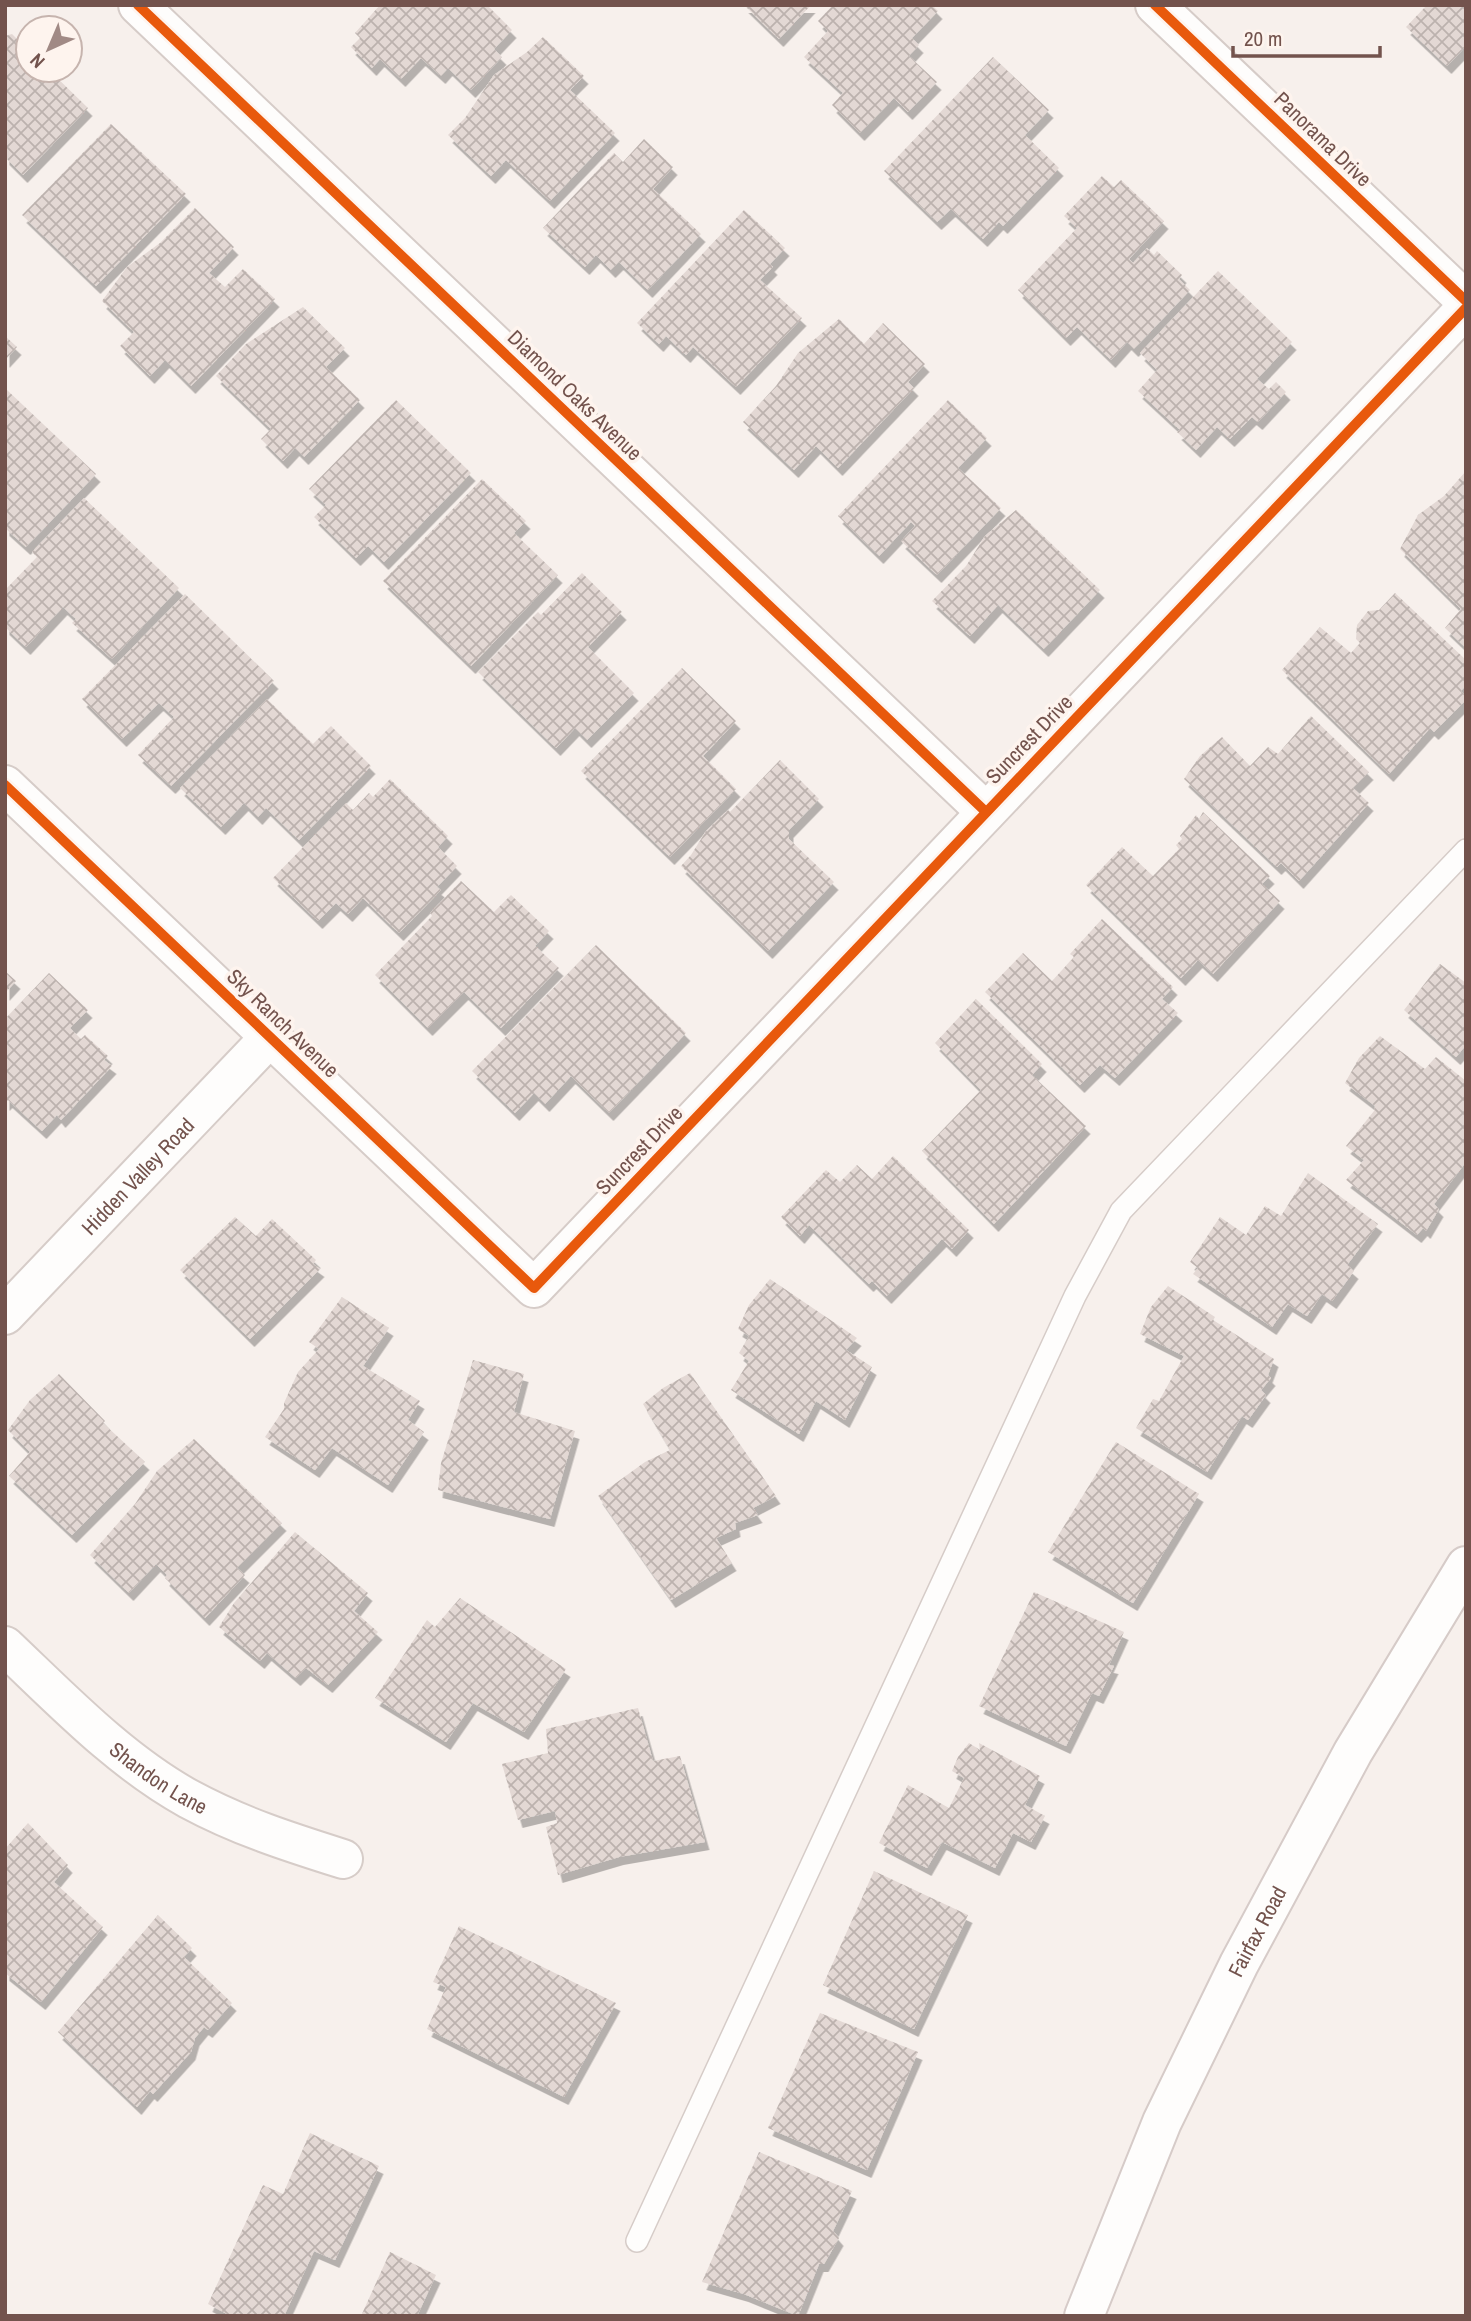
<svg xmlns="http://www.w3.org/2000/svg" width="1471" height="2321" viewBox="0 0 1471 2321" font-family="'Archivo Narrow',sans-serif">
  <defs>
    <pattern id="building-cross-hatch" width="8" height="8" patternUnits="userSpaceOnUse" patternTransform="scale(1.75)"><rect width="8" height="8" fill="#e3d8d4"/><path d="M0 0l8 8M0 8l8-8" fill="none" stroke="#bcb2ae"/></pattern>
    <filter id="shadow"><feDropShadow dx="4.5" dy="8" stdDeviation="0" flood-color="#0004"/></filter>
  </defs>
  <rect width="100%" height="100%" fill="#f7f0ec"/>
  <g fill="url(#building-cross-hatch)" filter="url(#shadow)">
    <polygon points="380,5 487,5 512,30 494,49 502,57 471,90 448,68 441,76 421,58 401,79 380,59 372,68 351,47 360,38 355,33"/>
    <polygon points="744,5 811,5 779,39"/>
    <polygon points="833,5 932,5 938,11 912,38 919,45 909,56 937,82 908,112 894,98 860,133 832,105 843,93 804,57 828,31 818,21"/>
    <polygon points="1427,5 1466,5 1466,46 1447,66 1406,27"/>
    <polygon points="12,34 28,50 28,70 49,70 88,108 23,175 5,157 5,36"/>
    <polygon points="543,37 584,76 570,90 615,133 550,201 506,160 491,176 448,135 465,118 494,75 527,52"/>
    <polygon points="993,57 1049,110 1025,135 1059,168 1003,226 999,222 983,239 951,209 937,222 884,171"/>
    <polygon points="111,124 186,194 96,286 22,215"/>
    <polygon points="644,139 673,167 653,189 701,234 648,290 619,262 611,270 596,255 585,267 543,228 614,153 623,162"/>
    <polygon points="1102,176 1114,187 1121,180 1164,221 1129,259 1133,263 1147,248 1154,255 1157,251 1182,275 1179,279 1190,290 1134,349 1127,342 1111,360 1077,327 1066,338 1018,290 1077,228 1064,216"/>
    <polygon points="195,208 234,247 209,273 225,287 243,269 275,299 191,386 165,360 150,376 120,346 134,332 102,301 127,267 160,243"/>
    <polygon points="744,210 785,248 770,264 773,267 760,280 802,318 736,387 693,347 686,355 666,336 659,344 637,323"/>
    <polygon points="1218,271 1292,342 1257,379 1269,389 1276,382 1286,392 1258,422 1252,417 1230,439 1217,427 1196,450 1177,432 1180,430 1138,391 1157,370 1140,353"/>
    <polygon points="303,307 345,348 326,367 360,400 304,457 295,448 283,461 261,439 271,429 216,376 246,344"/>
    <polygon points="839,319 864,344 883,323 925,364 908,382 914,388 838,468 816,446 794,470 743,422 776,386 798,353"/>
    <polygon points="5,336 17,347 5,360"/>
    <polygon points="7,390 96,474 26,547 5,528"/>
    <polygon points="396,400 471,473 384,562 368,546 356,558 314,517 326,505 309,489"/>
    <polygon points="948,400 987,438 958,468 1001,508 937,575 901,541 915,526 911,522 879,556 838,516"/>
    <polygon points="1466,471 1466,648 1445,628 1461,609 1400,549 1418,515 1444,496"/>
    <polygon points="482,479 526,521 514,533 558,575 471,666 383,581"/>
    <polygon points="84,498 179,588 112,659 72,623 76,619 63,607 26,647 5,627 5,590 37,557 32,552"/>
    <polygon points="1016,510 1100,590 1044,649 998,605 970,636 932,601 966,566 985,536"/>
    <polygon points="582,573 622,612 588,647 634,693 587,740 575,728 556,748 478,672 538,612 541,615"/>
    <polygon points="1395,593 1466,660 1466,685 1461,691 1466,696 1466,700 1434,732 1430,728 1389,774 1282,670 1320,627 1351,653 1360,643 1356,639 1357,625 1368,611 1379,610"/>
    <polygon points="185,594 274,681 171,786 138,755 174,717 159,703 122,739 82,699"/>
    <polygon points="682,668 736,721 703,756 736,789 670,857 581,771"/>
    <polygon points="267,699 313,744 331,726 371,766 299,840 266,808 258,817 244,803 221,827 180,788"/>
    <polygon points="1311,716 1369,772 1353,788 1369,803 1299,881 1281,863 1277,867 1184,779 1200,756 1222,737 1250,766 1268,747 1278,754"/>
    <polygon points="780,760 819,799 789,830 789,839 834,882 768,951 681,866 691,855 706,831 728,810 730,812"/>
    <polygon points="390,779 448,836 438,847 457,866 437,887 441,890 399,933 363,898 348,914 336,903 318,921 273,878 346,803 353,810 369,793 373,797"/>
    <polygon points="1203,812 1270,876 1262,884 1280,901 1213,974 1198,960 1181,978 1086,885 1122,847 1153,876 1179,849 1176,845 1182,839 1180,836 1196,815 1199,819"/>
    <polygon points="461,881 494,912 511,895 549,931 535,946 559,968 501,1028 464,992 428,1028 375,975 432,916 430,913"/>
    <polygon points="1102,919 1173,987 1162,999 1178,1013 1115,1078 1100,1065 1080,1085 985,992 1023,953 1052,981 1074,957 1070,954"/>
    <polygon points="596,945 686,1033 609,1113 571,1076 545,1104 534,1093 515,1113 472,1071"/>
    <polygon points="1440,964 1466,983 1466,1045 1456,1057 1404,1010"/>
    <polygon points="5,971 16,981 5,993"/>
    <polygon points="49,973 88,1010 70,1028 81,1039 85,1035 108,1056 104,1060 112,1066 61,1120 57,1115 42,1131 8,1100 5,1103 5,1019"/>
    <polygon points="976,999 1042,1064 1032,1075 1086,1126 994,1224 922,1151 981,1090 935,1043"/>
    <polygon points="1380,1036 1425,1069 1436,1057 1466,1081 1466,1162 1434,1204 1439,1209 1426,1231 1423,1228 1417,1235 1346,1180 1364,1160 1346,1146 1374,1111 1375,1106 1345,1083 1359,1058"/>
    <polygon points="893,1156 969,1230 952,1249 942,1239 887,1296 872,1281 869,1284 809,1225 800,1236 781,1217 826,1170 840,1182 857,1165 872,1179"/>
    <polygon points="1308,1173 1378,1224 1347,1265 1354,1271 1332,1301 1322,1294 1307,1316 1288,1304 1272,1327 1193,1274 1198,1268 1190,1262 1220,1217 1246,1235 1265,1206 1281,1216"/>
    <polygon points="235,1217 256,1236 272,1219 316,1260 313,1264 320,1269 250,1339 180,1270"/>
    <polygon points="770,1279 857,1338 846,1350 872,1367 845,1420 816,1401 799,1434 731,1390 749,1361 739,1353 749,1336 738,1329 749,1305"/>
    <polygon points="1168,1286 1215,1317 1213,1320 1274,1359 1268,1375 1271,1378 1261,1390 1266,1395 1248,1420 1242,1416 1207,1472 1136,1428 1153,1399 1159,1401 1184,1356 1140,1334 1151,1307"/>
    <polygon points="342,1297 389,1328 363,1366 420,1401 408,1420 424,1432 388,1485 332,1448 315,1470 265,1437 284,1409 284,1403 298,1372 319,1349 309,1342"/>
    <polygon points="473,1360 524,1374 514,1412 575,1431 550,1519 438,1490 441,1463"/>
    <polygon points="690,1373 776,1496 753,1508 758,1515 735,1523 736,1529 716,1538 732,1563 671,1600 598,1496 645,1462 670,1450 643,1404 663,1388"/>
    <polygon points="59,1374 105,1421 103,1423 145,1462 72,1535 9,1476 30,1452 8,1430 30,1400"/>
    <polygon points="194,1439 282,1523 237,1568 245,1575 205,1618 165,1578 167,1575 156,1564 129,1593 90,1555 135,1504 157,1471"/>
    <polygon points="1116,1442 1199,1494 1133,1603 1048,1552"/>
    <polygon points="295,1532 368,1593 354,1611 378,1632 328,1685 306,1668 296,1678 267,1653 260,1661 219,1627 234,1603"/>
    <polygon points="1034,1592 1124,1632 1109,1665 1114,1666 1099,1696 1092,1693 1066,1746 979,1706"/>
    <polygon points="460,1598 566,1669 524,1732 473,1703 446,1742 375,1698 427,1620 435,1627"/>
    <polygon points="638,1708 653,1761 680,1756 705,1842 619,1857 558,1875 546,1827 557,1823 555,1811 518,1820 502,1764 548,1753 546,1729"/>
    <polygon points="969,1743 980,1750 979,1743 1040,1776 1025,1805 1045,1816 1031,1842 1013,1833 995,1868 942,1842 927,1868 879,1843 908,1785 949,1808 964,1778 952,1771 958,1757"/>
    <polygon points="28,1823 68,1865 54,1882 103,1927 41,2002 5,1973 5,1849"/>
    <polygon points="874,1871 968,1915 914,2029 823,1985"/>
    <polygon points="158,1915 192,1948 184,1957 232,2003 208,2030 204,2027 195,2038 191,2052 153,2094 150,2091 137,2107 58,2032"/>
    <polygon points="459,1926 616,2003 564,2097 427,2029 446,1987 433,1982"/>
    <polygon points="820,2013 918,2052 867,2170 768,2128"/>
    <polygon points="310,2133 379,2166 335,2260 314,2251 284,2316 231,2316 208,2304 263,2185 283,2194"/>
    <polygon points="759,2152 852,2191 833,2231 839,2238 824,2264 819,2264 798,2316 744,2294 702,2282"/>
    <polygon points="390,2252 436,2275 417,2316 361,2316"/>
  </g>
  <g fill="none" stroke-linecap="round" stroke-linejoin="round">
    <defs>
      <polyline id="service" points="637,2241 1075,1296 1121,1211 1466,850"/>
      <g id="minor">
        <polyline points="138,5 986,812"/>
        <polyline points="5,785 534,1288 1466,308"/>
        <path id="s1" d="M5 1315 270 1037"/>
        <path id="s2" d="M5 1646C62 1700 120 1761 189 1799 239 1826 289 1842 343 1859"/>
      </g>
      <polyline id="tertiary" points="1155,5 1466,301"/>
      <g id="secondary">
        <path id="s3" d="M1084 2316 1162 2122 1239 1964 1353 1752 1466 1566"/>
      </g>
    </defs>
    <use href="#service" stroke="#d6ccc8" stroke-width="24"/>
    <use href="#minor" stroke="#d6ccc8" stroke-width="42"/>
    <use href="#tertiary" stroke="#d6ccc8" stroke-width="42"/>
    <use href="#secondary" stroke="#d6cbc8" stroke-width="42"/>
    <use href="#service" stroke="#fefdfc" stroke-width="21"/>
    <use href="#minor" stroke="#fefdfc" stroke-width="38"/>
    <use href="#tertiary" stroke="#fefdfc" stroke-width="38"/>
    <use href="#secondary" stroke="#fefdfc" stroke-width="38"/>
    <defs>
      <g id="cycleway">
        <polyline points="138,5 986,812"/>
        <polyline points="1155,5 1466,301"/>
        <polyline points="5,785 534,1288 1466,308"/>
      </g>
    </defs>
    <use href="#cycleway" stroke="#fef4ee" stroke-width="15"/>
    <use href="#cycleway" stroke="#e8590c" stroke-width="10"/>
  </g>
  <g text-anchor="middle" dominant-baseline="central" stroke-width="7" stroke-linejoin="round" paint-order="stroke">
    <g font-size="21" fill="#73534d" stroke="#fef4ee">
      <text transform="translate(1323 139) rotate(44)">Panorama Drive</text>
      <text transform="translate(575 395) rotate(44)">Diamond Oaks Avenue</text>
      <text transform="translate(1029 739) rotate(-46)">Suncrest Drive</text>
      <text transform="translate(283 1023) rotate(44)">Sky Ranch Avenue</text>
      <text transform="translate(639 1150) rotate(-46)">Suncrest Drive</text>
      <text stroke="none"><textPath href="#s1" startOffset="192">Hidden Valley Road</textPath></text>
      <text stroke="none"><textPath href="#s2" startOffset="203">Shandon Lane</textPath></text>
      <text stroke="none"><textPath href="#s3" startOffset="422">Fairfax Road</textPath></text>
    </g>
  </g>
  <rect width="1471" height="2321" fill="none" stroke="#73534d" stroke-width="14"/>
  <g transform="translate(49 49) rotate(224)"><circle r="33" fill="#fef4ee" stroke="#c6b4ae" stroke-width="2"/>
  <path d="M0-5L12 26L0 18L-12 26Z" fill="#a18a85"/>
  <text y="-10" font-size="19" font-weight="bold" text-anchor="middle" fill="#73534d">N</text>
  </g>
  <path d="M1233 46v10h147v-10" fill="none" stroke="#73534d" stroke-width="3.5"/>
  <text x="1244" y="46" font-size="21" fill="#73534d" stroke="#fef4ee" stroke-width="5" paint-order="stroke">20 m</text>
</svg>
